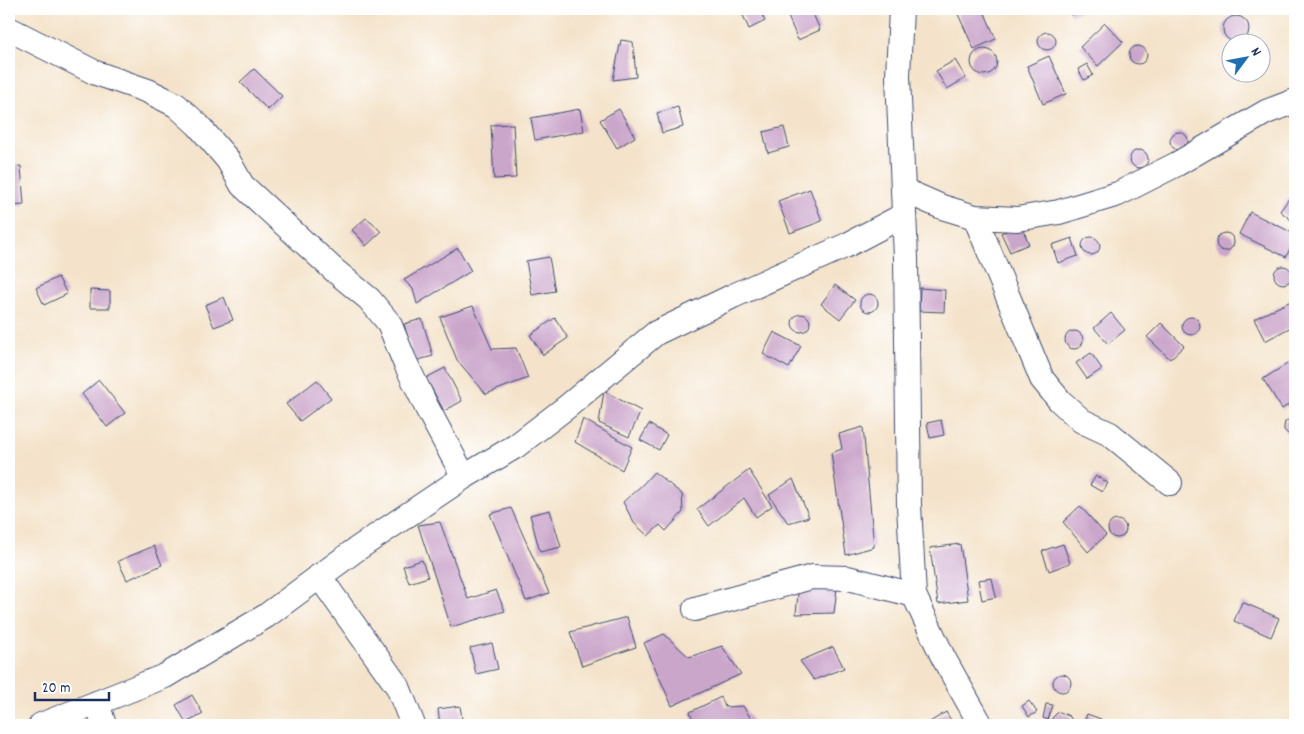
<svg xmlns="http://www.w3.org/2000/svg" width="1304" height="734" viewBox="0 0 1304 734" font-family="Dekko,sans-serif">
  <rect width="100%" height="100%" fill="#fff"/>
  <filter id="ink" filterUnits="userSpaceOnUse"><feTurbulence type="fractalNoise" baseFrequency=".02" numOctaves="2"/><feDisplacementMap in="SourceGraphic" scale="10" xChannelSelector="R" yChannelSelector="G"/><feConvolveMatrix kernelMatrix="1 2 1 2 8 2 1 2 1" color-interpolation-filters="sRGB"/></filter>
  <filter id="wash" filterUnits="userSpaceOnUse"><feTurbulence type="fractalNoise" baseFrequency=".0096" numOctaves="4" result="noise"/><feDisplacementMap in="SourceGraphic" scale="20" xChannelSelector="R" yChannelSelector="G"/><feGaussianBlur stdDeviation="1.12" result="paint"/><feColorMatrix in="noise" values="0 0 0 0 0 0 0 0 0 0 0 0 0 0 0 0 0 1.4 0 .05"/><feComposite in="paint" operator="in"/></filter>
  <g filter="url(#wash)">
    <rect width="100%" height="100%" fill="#f4e3ca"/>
    <g id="blocks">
      <g fill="#cba6cb">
        <polygon points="746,9 759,9 765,21 749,29 741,11"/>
        <polygon points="799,9 811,9 820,30 798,40 787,14"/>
        <polygon points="965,9 983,9 996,39 974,49 957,12"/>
        <polygon points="1068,9 1086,9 1071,15"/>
        <polygon points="1232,9 1247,9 1243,12 1241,13 1235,12"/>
        <circle cx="1236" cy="29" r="13"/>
        <polygon points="1105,23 1123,42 1098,66 1080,47"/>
        <circle cx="1047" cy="41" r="9"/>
        <polygon points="621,40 633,42 636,77 613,80"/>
        <circle cx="1138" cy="55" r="9"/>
        <circle cx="984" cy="62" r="13"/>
        <polygon points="1049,56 1066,94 1043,104 1027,66"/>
        <polygon points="955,60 966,78 947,89 936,71"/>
        <polygon points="1087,64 1093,75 1084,80 1078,69"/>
        <polygon points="254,69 282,96 268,110 240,82"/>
        <polygon points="678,107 683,127 662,133 657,113"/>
        <polygon points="580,109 584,131 535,140 531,118"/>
        <polygon points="619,109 635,137 617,148 600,120"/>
        <polygon points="513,124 516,178 494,179 491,125"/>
        <polygon points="784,127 789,147 768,153 763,132"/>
        <circle cx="1179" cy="141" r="9"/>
        <circle cx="1139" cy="159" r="9"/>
        <polygon points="21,166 24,205 9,206 9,167"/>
        <polygon points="810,189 822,221 790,233 778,201"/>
        <polygon points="1291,196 1295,198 1295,223 1280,211"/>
        <polygon points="1250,212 1295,234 1295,238 1286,257 1239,234"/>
        <polygon points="366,218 372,222 381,232 366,246 360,238 352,230"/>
        <polygon points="1021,225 1029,244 1010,252 1001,233"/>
        <circle cx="1225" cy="242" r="9"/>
        <circle cx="1091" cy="246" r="9"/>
        <polygon points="1072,238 1078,256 1058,263 1052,245"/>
        <polygon points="458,248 471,271 417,304 413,289 404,280"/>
        <polygon points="549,257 555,291 532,295 526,261"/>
        <circle cx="1283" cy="275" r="9"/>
        <polygon points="58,277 67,294 44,305 36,288"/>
        <polygon points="835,285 855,300 840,319 821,304"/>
        <polygon points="920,288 945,290 944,312 919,311"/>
        <polygon points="90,290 110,291 110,308 90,308"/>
        <circle cx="869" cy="303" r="9"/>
        <polygon points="224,297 233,320 214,327 205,305"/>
        <polygon points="1291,301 1295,309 1295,325 1265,341 1254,319"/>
        <polygon points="473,306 492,349 516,348 528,378 486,394 457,360 440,317"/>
        <polygon points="1111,313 1125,330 1108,344 1094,328"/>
        <circle cx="801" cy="323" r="9"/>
        <circle cx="1191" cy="326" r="9"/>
        <polygon points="555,318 568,338 543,355 530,335"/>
        <polygon points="422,319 433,356 415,361 404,324"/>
        <polygon points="1161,323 1184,346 1170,359 1147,337"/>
        <circle cx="1074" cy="340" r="9"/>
        <polygon points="774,332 801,346 789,368 763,354"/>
        <polygon points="1091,353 1102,369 1087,379 1076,363"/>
        <polygon points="1295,359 1295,400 1282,409 1263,379"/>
        <polygon points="445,368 462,401 444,411 426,378"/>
        <polygon points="99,380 125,413 107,427 82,394"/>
        <polygon points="317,380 331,398 300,421 286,404"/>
        <polygon points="604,391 641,411 629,437 599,423"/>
        <polygon points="583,419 632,447 622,470 575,442"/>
        <polygon points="1290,419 1295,419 1295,435 1294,436 1288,434 1284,430 1284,427 1285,422"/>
        <polygon points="941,420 944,435 930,438 927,423"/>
        <polygon points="649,424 667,435 659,450 640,440"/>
        <polygon points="863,427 874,547 846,555 831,453 842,449 839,434"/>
        <polygon points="749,470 772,506 756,517 744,498 709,526 697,509"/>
        <polygon points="654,472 682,494 683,512 666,531 660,525 648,536 634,523 623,502 642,485"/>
        <polygon points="1096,476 1108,483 1102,492 1090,485"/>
        <polygon points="793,479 809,517 788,523 769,495"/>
        <polygon points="1080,506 1106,535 1088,552 1063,522"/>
        <polygon points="511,508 549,593 526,601 490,514"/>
        <polygon points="550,510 561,547 540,552 530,515"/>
        <circle cx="1117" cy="529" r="9"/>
        <polygon points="440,522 468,599 496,590 505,611 451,627 418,525"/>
        <polygon points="960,544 968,600 938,604 930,548"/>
        <polygon points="1063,544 1070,563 1049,571 1042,551"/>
        <polygon points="154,546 162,565 127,580 118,561"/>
        <polygon points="422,560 428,577 409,583 403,566"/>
        <polygon points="992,578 996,597 982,600 978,580"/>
        <polygon points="799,583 837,588 834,613 796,614"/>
        <polygon points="1242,602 1279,618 1271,637 1234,621"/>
        <polygon points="627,617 636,647 582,666 570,632"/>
        <polygon points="664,634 689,657 722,646 741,674 672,706 644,643"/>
        <polygon points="492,643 498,669 476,674 470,648"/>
        <polygon points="833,647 844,668 814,680 800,661"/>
        <circle cx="1062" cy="683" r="9"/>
        <polygon points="192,695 203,714 186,723 176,705"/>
        <polygon points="721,697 725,707 743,706 755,725 684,725 693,720 690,712"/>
        <polygon points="1029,701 1037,712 1029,717 1022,706"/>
        <polygon points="1046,704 1053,705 1048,720 1043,718"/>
        <polygon points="460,706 463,725 440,725 438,709"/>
        <polygon points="946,712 954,725 925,725"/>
        <polygon points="1060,712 1069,716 1071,718 1072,725 1052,725 1052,718 1057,713"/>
        <polygon points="1087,714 1101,719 1099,725 1091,725 1084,723"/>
      </g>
    </g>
  </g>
  <g filter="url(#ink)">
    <use href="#blocks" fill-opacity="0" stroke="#3c4a6e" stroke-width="1"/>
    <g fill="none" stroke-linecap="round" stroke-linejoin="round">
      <defs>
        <g id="minor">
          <polyline points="901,9 898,76 906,258 909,506 914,595 943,657 981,725"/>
          <polyline points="9,29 96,73 148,91 176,105 198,125 228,160 242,185 334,270 369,299 389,323 404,360 427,408 464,477"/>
          <polyline points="903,190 942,207 975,217 1017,219 1059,212 1118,194 1177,164 1266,112 1295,101"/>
          <polyline points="975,217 1042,379 1060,401 1082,421 1110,434 1170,483"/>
          <polyline points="319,576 398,687 413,725"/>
          <polyline points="695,609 812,577 848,578 914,595"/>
          <polyline points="97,703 104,725"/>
          <polyline points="41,725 165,676 266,616 354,551 464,477 516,446 568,406 656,333 733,296 847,245 904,215"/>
        </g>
      </defs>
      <use href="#minor" stroke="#3c4a6e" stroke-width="26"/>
      <use href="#minor" stroke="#fff" stroke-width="24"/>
    </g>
  </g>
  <rect width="1304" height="734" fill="none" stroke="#fff" stroke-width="30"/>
  <g transform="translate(1246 58) rotate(58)"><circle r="24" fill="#ffffff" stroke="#a4acbf"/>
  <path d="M0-4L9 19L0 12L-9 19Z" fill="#1f6fb2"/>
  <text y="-8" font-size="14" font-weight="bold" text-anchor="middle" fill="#1b2f5e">N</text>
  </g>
  <path d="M35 692v8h74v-8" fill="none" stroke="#1b2f5e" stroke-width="2.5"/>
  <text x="42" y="692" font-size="15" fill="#1b2f5e" stroke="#ffffff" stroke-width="4" paint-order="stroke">20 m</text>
</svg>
